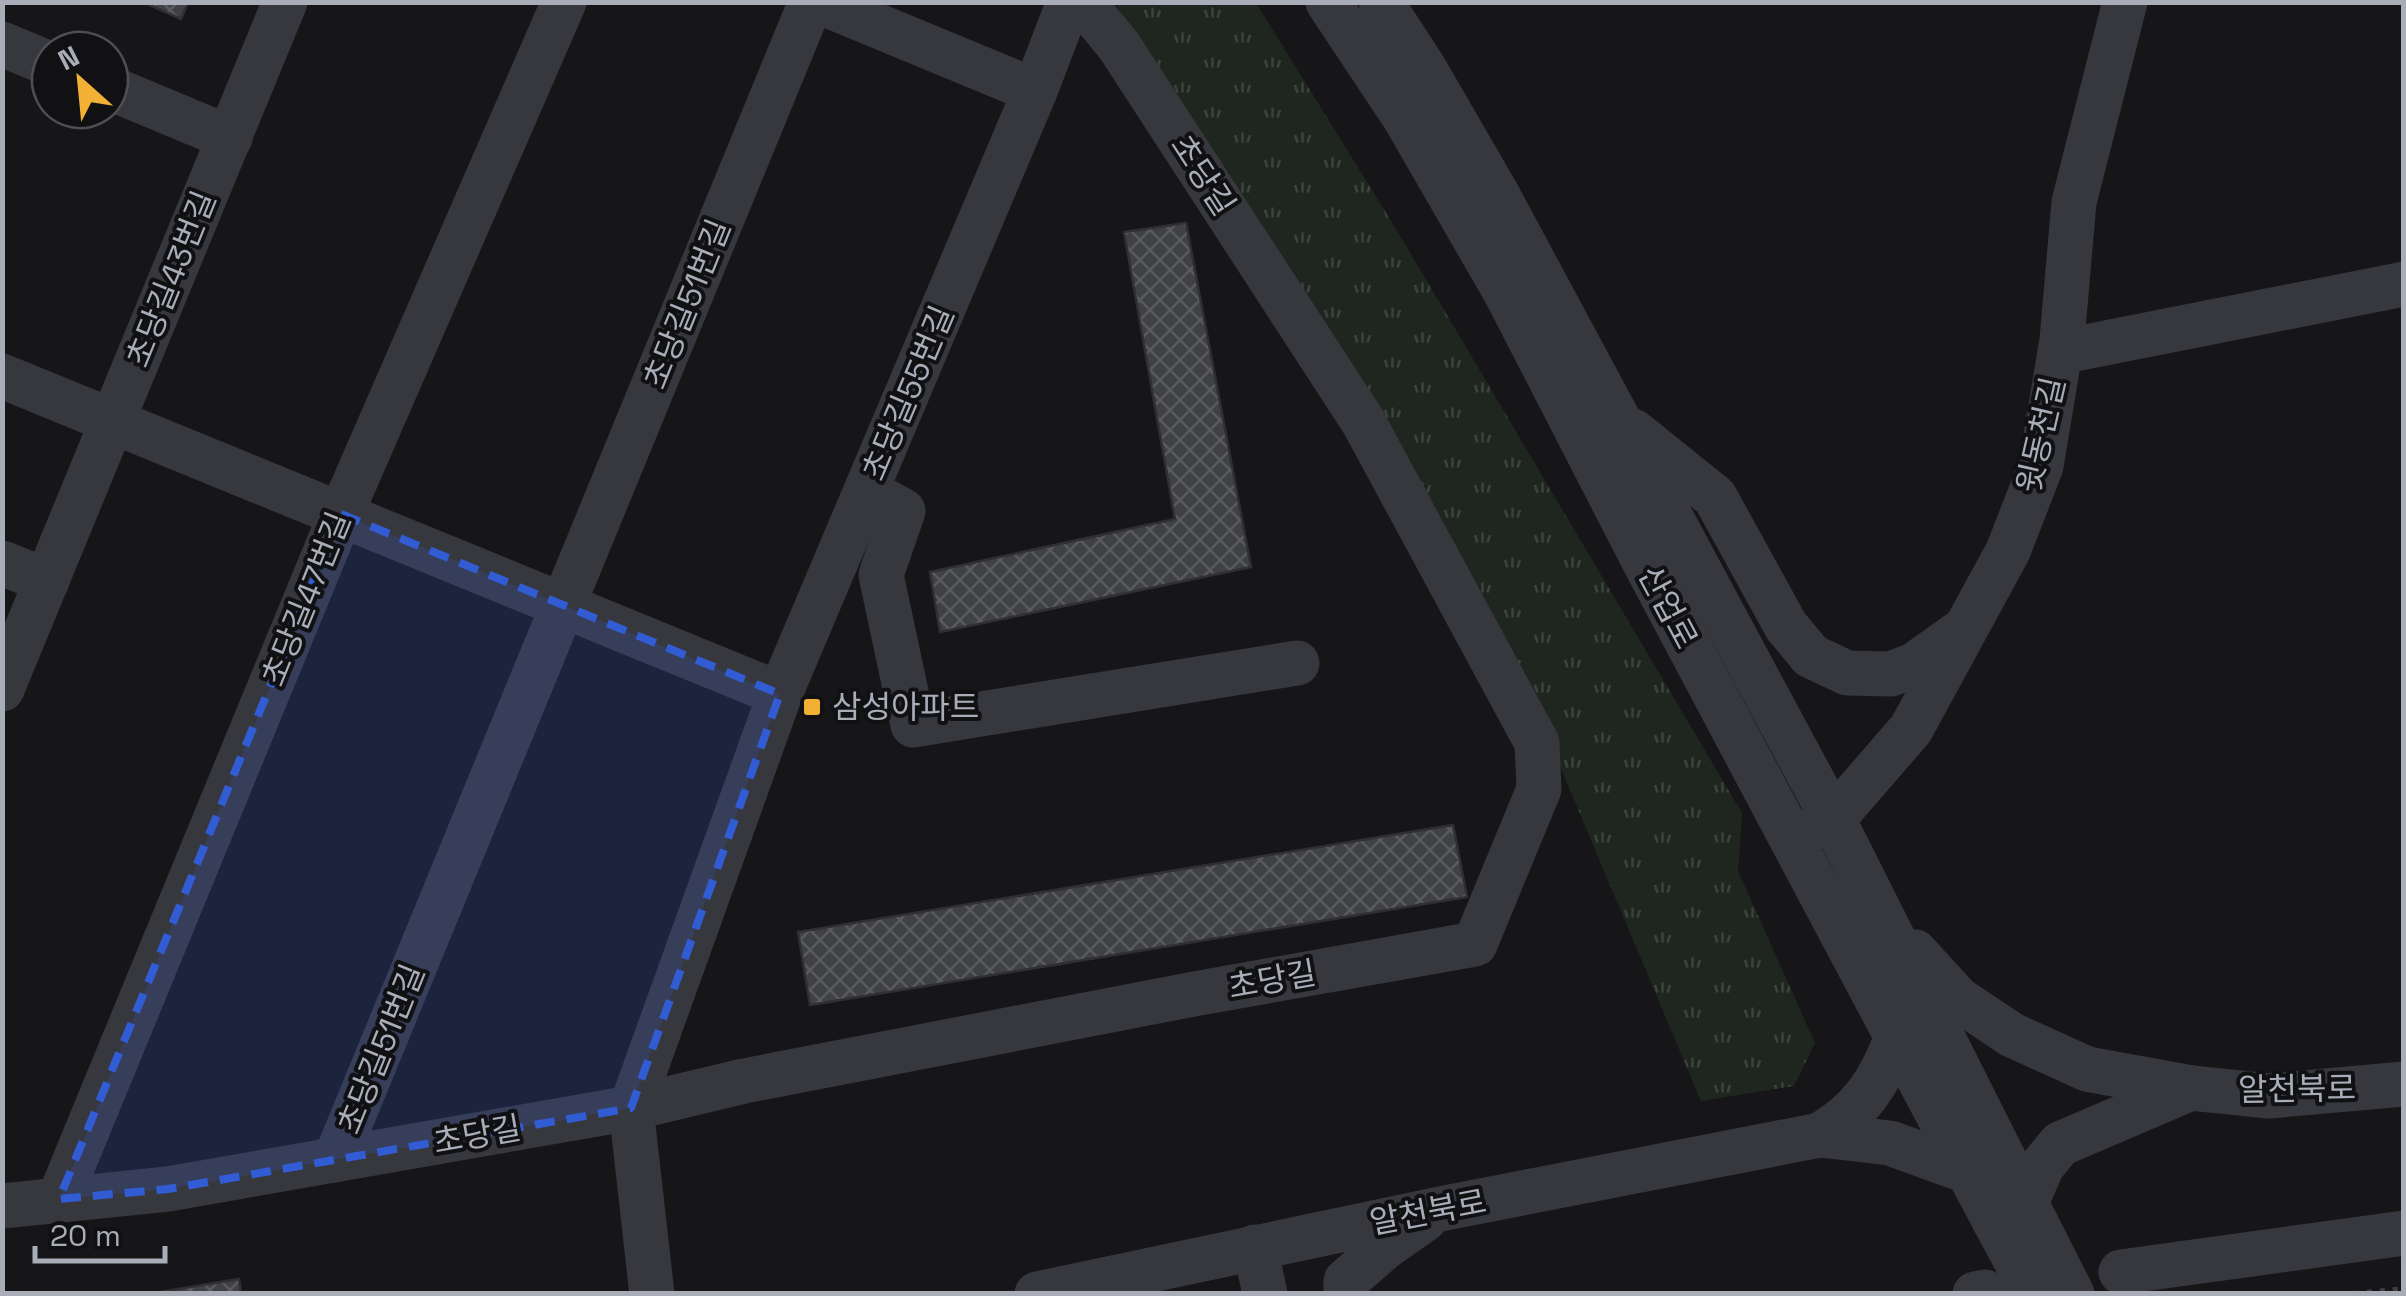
<svg xmlns="http://www.w3.org/2000/svg" width="2406" height="1296" viewBox="0 0 2406 1296" font-family="'Space Grotesk','Noto Sans KR',sans-serif">
  <defs>
    <pattern id="grass-tufts" width="24" height="20" patternUnits="userSpaceOnUse" patternTransform="scale(2.5)"><rect width="24" height="20" fill="#1e261f"/><path d="M3 7l-1-3M5 7V3M7 7l1-3M15 17l-1-3M17 17v-4M19 17l1-3" fill="none" stroke="#3c433d"/></pattern>
    <pattern id="building-cross-hatch" width="8" height="8" patternUnits="userSpaceOnUse" patternTransform="scale(2.5)"><rect width="8" height="8" fill="#404145"/><path d="M0 0l8 8M0 8l8-8" fill="none" stroke="#595a5e"/></pattern>
  </defs>
  <rect width="100%" height="100%" fill="#161618"/>
  <polygon fill="url(#grass-tufts)" points="1115,3 1256,3 1396,229 1742,813 1738,871 1815,1043 1794,1086 1701,1101 1551,745 1315,338"/>
  <g fill="url(#building-cross-hatch)" stroke="#303034" stroke-width="2.5">
    <polygon points="143,2 188,2 181,19"/>
    <polygon points="1186,223 1251,567 940,632 930,572 1175,519 1124,232"/>
    <polygon points="1453,825 1467,897 810,1005 798,932"/>
    <polygon points="239,1279 241,1294 148,1294"/>
  </g>
  <g fill="none" stroke-linecap="round" stroke-linejoin="round">
    <polyline stroke="#3d3f44" stroke-width="6" stroke-dasharray="5 8" stroke-linecap="butt" points="2354,1294 2404,1289"/>
    <g stroke="#37383d" stroke-width="45">
      <polyline points="820,2 1035,91"/>
      <polyline points="1328,2 1405,118 1506,293 1645,563 1994,1220"/>
      <polyline points="1381,2 1424,68 1497,194 1833,819 2036,1223"/>
      <polyline points="2,44 50,64"/>
      <polyline points="110,88 230,138"/>
      <polyline points="2060,352 2404,284"/>
      <polyline points="2,376 780,694"/>
      <polyline points="1633,431 1715,497 1786,626 1811,656 1847,673 1891,674 1914,665 1959,633"/>
      <polyline points="867,491 903,511 881,575 913,725 1297,663"/>
      <polyline points="2,563 47,581"/>
      <polyline points="2,689 285,2"/>
      <polyline points="1808,831 1833,819 1911,729 2008,551 2041,466 2062,340 2074,202 2125,2"/>
      <polyline points="1915,952 1958,999 2012,1035 2087,1069 2191,1088 2060,1144 2042,1166 2026,1203"/>
      <path d="M1896 1039C1880 1082 1860 1112 1820 1135L1890 1143 1970 1172"/>
      <polyline points="2191,1088 2269,1096 2404,1084"/>
      <polyline points="335,1160 811,2"/>
      <polyline points="59,1199 341,514 564,2"/>
      <polyline points="2,1206 168,1189 631,1108 744,1081 1194,994 1475,944 1539,789 1537,743 1364,423 1119,46 1083,2"/>
      <polyline points="1255,1247 1265,1294"/>
      <polyline points="2121,1272 2404,1233"/>
      <polyline points="652,1294 631,1108 780,694 1035,91 1069,2"/>
      <polyline points="1037,1294 1440,1209 1820,1135"/>
      <polyline points="1346,1294 1346,1281 1385,1247 1425,1219"/>
      <polyline points="1975,1294 1985,1292"/>
    </g>
    <g stroke="#37383d" stroke-width="45">
      <polyline points="1994,1220 2034,1294"/>
      <polyline points="2036,1223 2072,1294"/>
    </g>
  </g>
  <path fill="#325cd3" fill-opacity="0.2" stroke="#325cd3" stroke-width="8" stroke-dasharray="20 12" stroke-linejoin="round" d="M341 514 780 694 631 1108 168 1189 59 1199Z"/>
  <rect fill="#f2b134" stroke="#111113" stroke-width="4" x="802" y="697" width="20" height="20" rx="5"/>
  <g text-anchor="middle" dominant-baseline="central" stroke-width="8" stroke-linejoin="round" paint-order="stroke">
    <g font-size="32" fill="#a8adb8" stroke="#111113">
      <text transform="translate(1203 175) rotate(57)">초당길</text>
      <text transform="translate(171 279) rotate(-68)">초당길43번길</text>
      <text transform="translate(687 304) rotate(-68)">초당길51번길</text>
      <text transform="translate(908 393) rotate(-67)">초당길55번길</text>
      <text transform="translate(2041 435) rotate(-77)">윗동천길</text>
      <text transform="translate(306 599) rotate(-68)">초당길47번길</text>
      <text transform="translate(1668 607) rotate(62)">산업로</text>
      <text transform="translate(1272 980) rotate(-10)">초당길</text>
      <text transform="translate(381 1049) rotate(-68)">초당길51번길</text>
      <text transform="translate(2297 1089) rotate(-1)">알천북로</text>
      <text transform="translate(477 1135) rotate(-10)">초당길</text>
      <text transform="translate(1428 1212) rotate(-11)">알천북로</text>
    </g>
    <g font-size="32" fill="#a8adb8" stroke="#111113" text-anchor="start">
      <text x="832" y="707">삼성아파트</text>
    </g>
  </g>
  <rect width="2406" height="1296" fill="none" stroke="#a8adb8" stroke-width="10"/>
  <g transform="translate(80 80) rotate(333)"><circle r="48" fill="#111113" stroke="#4d4f55" stroke-width="2.5"/>
  <path d="M0-8L18 38L0 25L-18 38Z" fill="#f2b134"/>
  <text y="-15" font-size="28" font-weight="bold" text-anchor="middle" fill="#a8adb8">N</text>
  </g>
  <path d="M35 1246v15h130v-15" fill="none" stroke="#a8adb8" stroke-width="5"/>
  <text x="50" y="1246" font-size="30" fill="#a8adb8" stroke="#111113" stroke-width="8" paint-order="stroke">20 m</text>
</svg>
